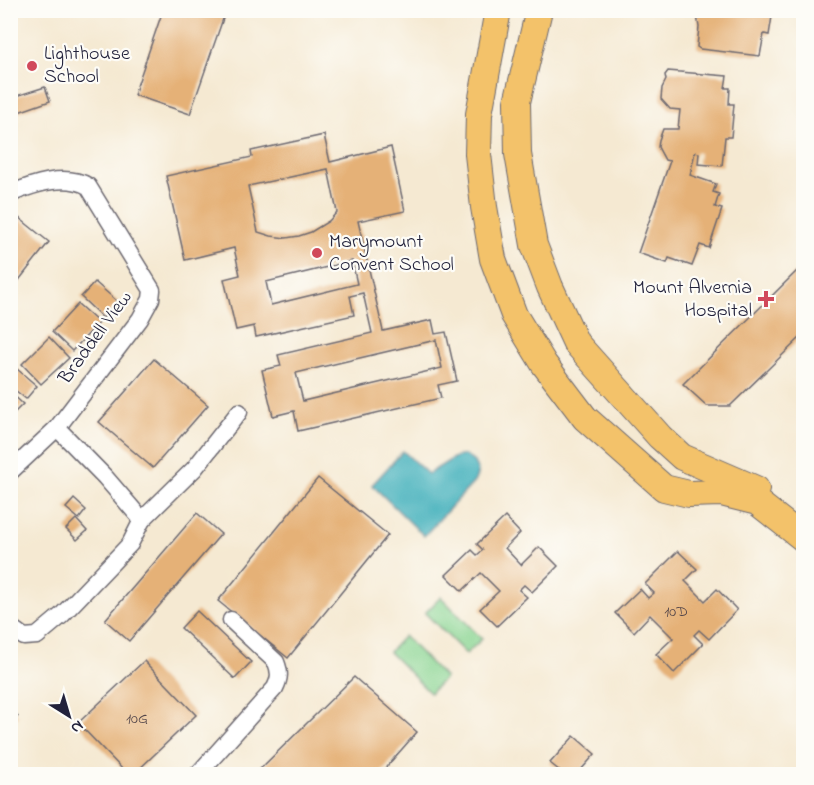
<svg xmlns="http://www.w3.org/2000/svg" width="814" height="785" viewBox="0 0 814 785" font-family="'Indie Flower',sans-serif">
  <rect width="100%" height="100%" fill="#fdfcf7"/>
  <filter id="ink" filterUnits="userSpaceOnUse"><feTurbulence type="fractalNoise" baseFrequency=".0167" numOctaves="2"/><feDisplacementMap in="SourceGraphic" scale="12" xChannelSelector="R" yChannelSelector="G"/><feConvolveMatrix kernelMatrix="1 2 1 2 8 2 1 2 1" color-interpolation-filters="sRGB"/></filter>
  <filter id="wash" filterUnits="userSpaceOnUse"><feTurbulence type="fractalNoise" baseFrequency=".008" numOctaves="4" result="noise"/><feDisplacementMap in="SourceGraphic" scale="24" xChannelSelector="R" yChannelSelector="G"/><feGaussianBlur stdDeviation="1.35" result="paint"/><feColorMatrix in="noise" values="0 0 0 0 0 0 0 0 0 0 0 0 0 0 0 0 0 1.4 0 .05"/><feComposite in="paint" operator="in"/></filter>
  <g filter="url(#wash)">
    <rect width="100%" height="100%" fill="#f5e9d2"/>
    <g fill="#89d491" stroke="#567b66" stroke-width="1.5">
      <polygon points="441,597 482,639 466,654 425,613"/>
      <polygon points="404,636 445,678 430,693 389,652"/>
    </g>
    <polygon fill="#3eaeba" stroke="#30687a" stroke-width="1.5" points="403,451 428,474 455,457 465,455 474,462 478,471 475,481 424,536 372,485"/>
    <g id="blocks">
      <g fill="#e5b177" fill-rule="evenodd">
        <polygon points="163,10 219,10 225,13 190,114 134,95"/>
        <polygon points="696,10 773,10 769,35 764,34 760,56 700,49 697,47 699,27"/>
        <polygon points="668,71 727,76 725,88 730,88 729,104 734,104 731,137 725,137 722,166 698,164 699,153 695,152 690,175 716,184 713,192 719,194 715,207 722,209 709,248 700,245 692,266 669,258 667,263 638,253 670,161 665,160 658,147 659,140 663,129 678,129 680,110 670,109 661,99 662,88 666,80 665,75"/>
        <polygon points="45,87 50,101 10,115 10,98"/>
        <path d="M324 135 330 162 391 147 405 211 358 221 383 331 432 320 435 334 446 332 457 381 438 385 441 398 298 431 294 411 273 416 262 370 281 366 278 355 372 333 363 293 350 296 354 315 256 337 254 326 236 330 224 279 240 275 234 248 185 260 166 176 252 157 251 151ZM328 169 337 212 329 221 311 232 299 236 286 238 271 236 258 232 248 186ZM352 261 357 284 271 305 266 282ZM436 340 442 368 303 401 296 373Z"/>
        <polygon points="18,217 49,242 16,284 10,280 10,227"/>
        <polygon points="804,264 804,334 730,406 707,406 683,384"/>
        <polygon points="95,282 118,302 103,318 81,297"/>
        <polygon points="78,304 99,323 72,351 52,332"/>
        <polygon points="49,337 69,358 41,384 22,364"/>
        <polygon points="154,359 208,405 153,468 99,422"/>
        <polygon points="17,369 37,386 26,399 10,386 10,376"/>
        <polygon points="10,392 23,404 10,417"/>
        <polygon points="318,478 388,535 288,658 218,601"/>
        <polygon points="74,499 86,510 79,519 66,508"/>
        <polygon points="197,513 221,534 129,641 105,620"/>
        <polygon points="505,517 520,533 505,548 521,565 539,547 558,566 532,592 524,585 519,590 527,597 497,626 480,609 499,591 481,573 462,591 446,575 472,550 477,555 483,550 477,544"/>
        <polygon points="76,519 87,531 77,540 66,529"/>
        <polygon points="678,551 697,569 685,581 705,601 717,589 737,610 709,639 699,630 694,635 703,644 674,673 656,654 673,638 650,615 634,632 615,613 640,589 648,598 654,593 645,584"/>
        <polygon points="197,611 251,662 235,679 181,628"/>
        <polygon points="144,661 196,715 134,774 127,774 78,723"/>
        <polygon points="354,677 417,732 380,774 255,774"/>
        <polygon points="10,706 18,716 10,722"/>
        <polygon points="574,736 595,754 580,771 584,774 557,774 560,771 550,763"/>
      </g>
    </g>
  </g>
  <g filter="url(#ink)">
    <use href="#blocks" fill-opacity="0" stroke="#6c6870" stroke-width="1.5"/>
    <g fill="none" stroke-linecap="round" stroke-linejoin="round">
      <defs>
        <g id="street">
          <path d="M10 194C33 184 65 173 88 186L152 290 151 299 140 319 57 428 10 472"/>
          <polyline points="142,520 194,469 239,412"/>
          <polyline points="10,627 24,637 37,636 62,615 130,544 142,520 105,477 57,428"/>
          <path d="M198 774 275 688C280 678 280 672 276 662L231 620"/>
        </g>
        <g id="primary">
          <polyline points="498,10 479,114 478,154 484,207 493,259 514,315 544,364 585,418 664,488 689,494 721,493 757,502 804,539"/>
          <polyline points="539,10 517,102 518,154 534,245 550,287 576,343 660,437 682,457 756,489"/>
        </g>
      </defs>
      <use href="#street" stroke="#6c6870" stroke-width="19"/>
      <use href="#primary" stroke="#6c6870" stroke-width="28"/>
      <use href="#street" stroke="#fff" stroke-width="16"/>
      <use href="#primary" stroke="#f3c26a" stroke-width="26"/>
    </g>
  </g>
  <g fill="#d1495b" stroke="#fdfcf7" stroke-width="2">
    <circle cx="32" cy="66" r="6"/>
    <circle cx="317" cy="253" r="6"/>
    <path d="M763 290h6v6h6v6h-6v6h-6v-6h-6v-6h6z"/>
  </g>
  <g text-anchor="middle" dominant-baseline="central" stroke-width="4.5" stroke-linejoin="round" paint-order="stroke">
    <g font-size="16" fill="#53464a">
      <text x="676" y="612">10D</text>
      <text x="137" y="719">10G</text>
    </g>
    <g font-size="20" fill="#22223b" stroke="#fdfcf7" text-anchor="start">
      <text x="44" y="54">Lighthouse<tspan x="44" dy="23">School</tspan></text>
      <text x="329" y="242">Marymount<tspan x="329" dy="23">Convent School</tspan></text>
      <text x="752" y="288" text-anchor="end">Mount Alvernia<tspan x="752" dy="23">Hospital</tspan></text>
    </g>
    <g font-size="20" fill="#22223b" stroke="#fdfcf7">
      <text transform="translate(96 338) rotate(-54)">Braddell View</text>
    </g>
  </g>
  <rect width="814" height="785" fill="none" stroke="#fdfcf7" stroke-width="36"/>
  <g transform="translate(69 716) rotate(143)" stroke="#fdfcf7" stroke-width="4.5" paint-order="stroke">
  <path d="M0-4.5L10 22L0 15L-10 22Z" fill="#22223b"/>
  <text y="-9" font-size="16" font-weight="bold" text-anchor="middle" fill="#22223b">N</text>
  </g>
</svg>
